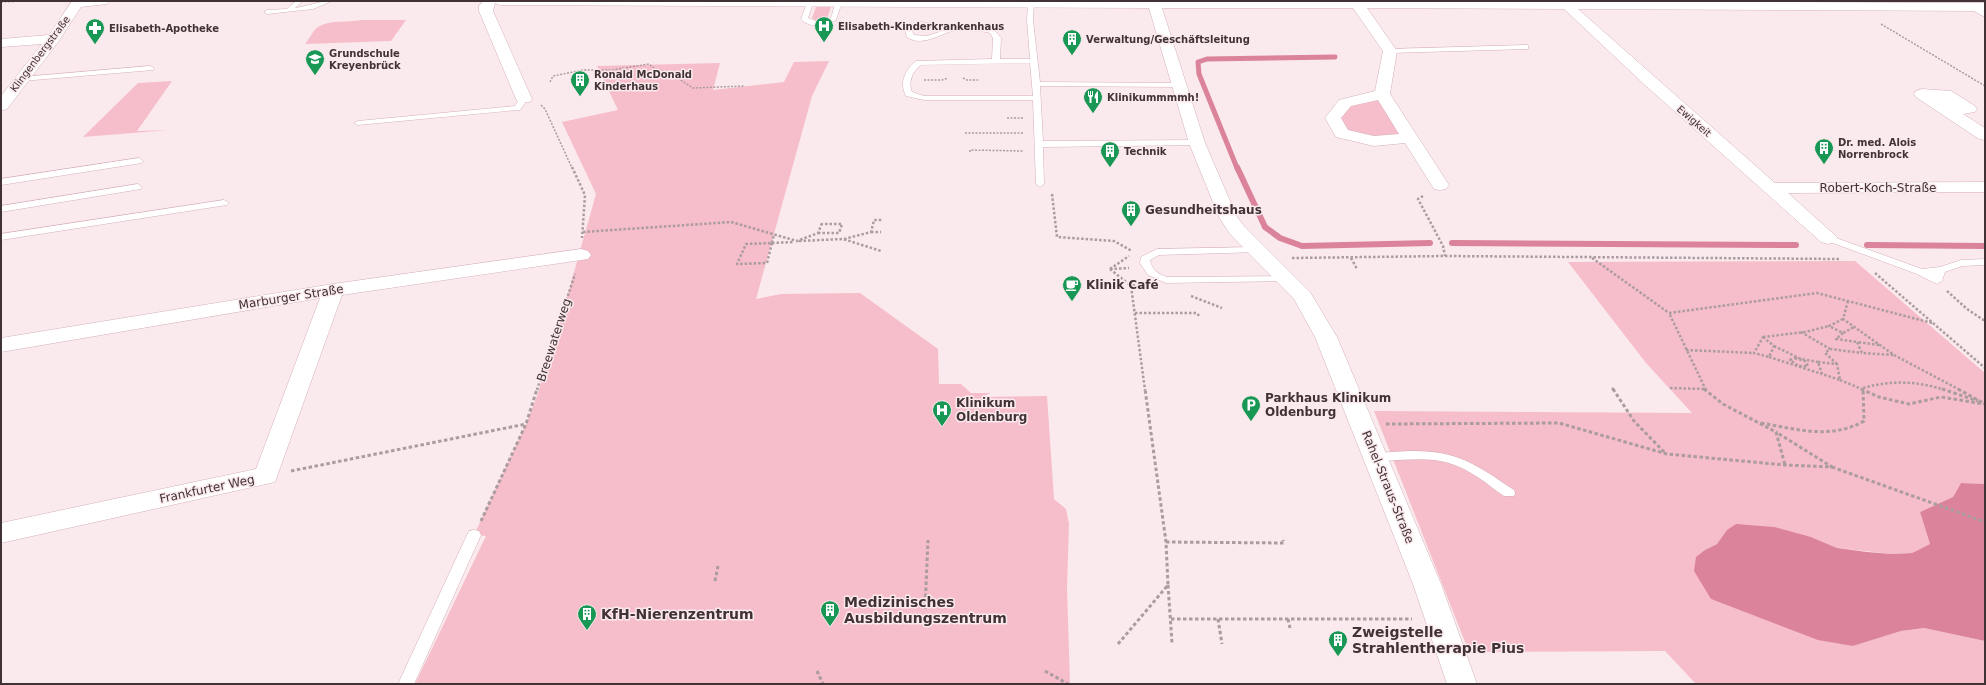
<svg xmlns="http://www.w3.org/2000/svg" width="1986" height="685" viewBox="0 0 1986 685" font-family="'DejaVu Sans',sans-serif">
  <rect width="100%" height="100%" fill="#faeaed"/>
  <g fill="#f6bdca">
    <polygon points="816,7 831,7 827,19 814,20 812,18"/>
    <path d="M362 20H406L391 41 305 44C309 40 313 30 318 27 331 19 348 23 362 20Z"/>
    <polygon points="829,61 812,96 756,299 781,294 860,293 938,349 939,384 961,384 971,393 991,393 981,397 1047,396 1054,499 1066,509 1069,524 1067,588 1070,684 415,684 486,536 474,535 526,424 537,396 558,329 596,194 562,122 618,110 597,66 720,63 713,90 784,82 794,62"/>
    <polygon points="172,81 137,131 169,130 83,137 138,83"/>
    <polygon points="1382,94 1411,138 1374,141 1342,133 1333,118 1345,103"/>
    <polygon points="1855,261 1985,373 1985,484 1961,483 1953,497 1920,512 1930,544 1912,553 1892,554 1837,548 1811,537 1727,531 1717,544 1705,550 1711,599 1788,628 1853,646 1901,631 1924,628 1985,641 1985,684 1696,684 1665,651 1469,652 1374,411 1692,413 1646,363 1568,262"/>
  </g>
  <polygon fill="#db839a" points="1961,483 1985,484 1985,641 1924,628 1901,631 1853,646 1818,640 1711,599 1694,571 1696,557 1705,550 1717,544 1727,530 1736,524 1774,527 1811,537 1837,548 1867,552 1892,554 1912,553 1930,544 1920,512 1953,497"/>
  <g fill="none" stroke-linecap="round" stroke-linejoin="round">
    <polyline stroke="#db839a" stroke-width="5" points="1237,168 1199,74 1198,62 1207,59 1335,57"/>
    <g stroke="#db839a" stroke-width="6">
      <polyline points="1237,167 1265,227 1280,238 1302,246 1430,243"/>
      <polyline points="1452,243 1796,245"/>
      <polyline points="1867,245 1985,246"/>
    </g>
    <defs>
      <g id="service">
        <path d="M296 1H303L295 8C308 6 320 1 332 1L313 9 267 14 264 12 267 10 287 9Z"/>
        <path d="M836 1 842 2 836 20C825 26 810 29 801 19L807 3 810 1 813 3 808 18 819 22 831 18Z"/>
        <path d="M1031 1 1034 3 1033 20 1040 82 1180 83 1184 85 1180 87 1040 86 1043 141 1197 140 1200 141V145L1043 147 1044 184 1040 187 1036 184 1033 100H924L906 96C899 83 905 70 916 61L992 59 993 38 990 33 987 32C977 31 962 29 952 31 939 35 921 47 907 37L905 31 909 26 922 22 952 27 994 30 1001 38 1000 59H1030L1027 20 1028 3ZM922 26 945 30 927 36 914 35 912 31ZM1030 63 1033 96H924L912 92C908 82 912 72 921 65Z"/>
        <polygon points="1970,5 1985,12 1985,17 1968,8 1967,7"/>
        <polygon points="1525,45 1528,45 1528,49 1390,53 1386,51 1390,49"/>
        <polygon points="150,66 154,68 153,70 22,81 18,79 22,77"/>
        <polygon points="521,97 528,99 520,110 517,110 358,125 354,123 358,121 515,106"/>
        <polygon points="139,158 143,161 142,163 1,185 1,179"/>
        <polygon points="138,184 142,187 141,189 1,212 1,206"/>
        <polygon points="224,200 229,203 227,205 1,240 1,234"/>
        <polygon points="1828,235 1922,269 1940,267 1961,260 1985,259 1985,265 1962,266 1945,272 1942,281 1937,284 1917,274 1825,240 1823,238"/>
        <path d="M1256 247 1259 248 1261 250 1259 252 1159 255 1150 260C1152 270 1158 274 1167 277L1287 276 1291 277 1292 279 1291 281 1166 283 1148 275 1140 263 1141 257 1157 249Z"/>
        <path d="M1409 451C1457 450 1475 464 1514 490L1515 493 1514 496H1504C1487 484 1470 469 1449 463 1426 456 1400 461 1376 461L1372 460 1370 457 1372 454 1376 453Z"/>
        <polygon points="474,530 479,531 481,535 414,684 398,684 467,535 469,531"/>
      </g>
      <g id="minor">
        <polygon points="72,1 109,1 107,4 81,7 58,42 7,109 1,111 1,96 42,44 1,47 1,39 49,35"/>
        <path d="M483 1H1571L1985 3V11L1578 9 1775 183 1985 182V192L1788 193 1838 238 1835 242 1828 244 1821 242 1645 85 1564 9 1367 8 1397 51 1390 94 1449 185 1446 189 1440 190 1434 189 1405 143 1374 146 1336 137 1325 118 1339 100 1375 91 1383 51 1353 8H1162L1205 143 1237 217 1244 226 1310 292 1337 337 1441 584 1477 684H1447L1413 584 1315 337 1294 299 1230 234 1219 217 1189 143 1149 8 500 5 495 3 493 11 532 99 530 102H518L516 99 479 11V6ZM1378 100 1399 134 1374 136 1348 130 1341 118 1351 106Z"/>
        <polygon points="1922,89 1951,91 1975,106 1977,109 1975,112 1963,114 1985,128 1985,140 1979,139 1916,97 1914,94 1916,91"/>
        <polygon points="581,249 588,251 591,255 588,259 342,295 275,482 1,543 1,523 256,469 320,298 1,352 1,338 333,284"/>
      </g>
    </defs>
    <use href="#service" stroke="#d6b0b8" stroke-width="1"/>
    <use href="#minor" stroke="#d6b0b8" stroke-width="1"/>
    <g stroke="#ab9c9f" stroke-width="1.5" stroke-dasharray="2 1.5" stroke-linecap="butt">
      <polyline points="1,2 23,1"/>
      <polyline points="1881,24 1985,86"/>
      <polyline points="963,78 967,80 978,80"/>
      <polyline points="924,80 942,80 948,78"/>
      <polyline points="550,82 553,76 583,70 612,70 649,64 655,69 670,73 693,88 745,86"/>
      <polyline points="541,105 545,109 572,168"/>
      <polyline points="1007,118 1023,118"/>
      <polyline points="965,133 1023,133"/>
      <polyline points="970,152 970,150 1023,151"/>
    </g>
    <g stroke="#ab9c9f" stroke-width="2.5" stroke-dasharray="2.5 2" stroke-linecap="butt">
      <polyline points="572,167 585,195 582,238"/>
      <polyline points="1052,194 1057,237 1114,241 1132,251"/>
      <polyline points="1423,196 1418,199 1443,246 1445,256"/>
      <polyline points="583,232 731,222 797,241 818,233 822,223"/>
      <polyline points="871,232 881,232"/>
      <polyline points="818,233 839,233 842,224 822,224"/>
      <polyline points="844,239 871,232 874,220 883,220"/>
      <polyline points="799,241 843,239 881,251"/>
      <polygon points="772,243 767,263 737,264 746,244"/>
      <polyline points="772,243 774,234"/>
      <polyline points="772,243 794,242"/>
      <polyline points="1292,258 1445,256 1839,259"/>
      <polyline points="1351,258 1357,269"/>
      <polyline points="1592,258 1669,313"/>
      <polyline points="1110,269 1131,286 1143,287"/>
      <polyline points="1110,269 1129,268"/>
      <polyline points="1110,269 1129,256"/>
      <polyline points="1875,273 1985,368"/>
      <polyline points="1139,283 1131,286 1145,390"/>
      <polyline points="1947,291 1967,309 1985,321"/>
      <polyline points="1191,296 1222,308"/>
      <polyline points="1848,301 1843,319 1894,355 1960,390"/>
      <polyline points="1135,313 1197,313 1199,316"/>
      <polyline points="1843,319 1829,326 1843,333 1854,327"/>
      <polyline points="1801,332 1830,349"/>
      <polyline points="1843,333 1836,339 1857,342"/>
      <polyline points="1763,337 1805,332 1829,326"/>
      <polygon points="1763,337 1774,346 1769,357 1754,353"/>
      <polyline points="1879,345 1857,342 1862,353 1894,355"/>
      <polyline points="1774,346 1801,359 1818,362"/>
      <polyline points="1686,350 1754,353"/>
      <polyline points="1769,357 1822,374"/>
      <polygon points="1795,358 1805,361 1808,366 1798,366 1790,360"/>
      <polygon points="1818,362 1837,364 1840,380 1822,374"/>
      <polyline points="1837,364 1825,353 1830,349 1862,353"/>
      <polyline points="1840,380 1864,390"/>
      <polyline points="1612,388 1614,390"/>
      <polyline points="1670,388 1704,389"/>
      <path d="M1863 388C1892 380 1917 381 1945 390"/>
      <polyline points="537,390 575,274"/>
      <polyline points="1706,390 1669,313 1817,293 1932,323"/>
    </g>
    <g stroke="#ab9c9f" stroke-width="3" stroke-dasharray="3.5 2.5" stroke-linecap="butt">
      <polyline points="1613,389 1634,421 1666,454"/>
      <polyline points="1704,389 1723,404 1776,432 1785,465"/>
      <polyline points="1861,389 1879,397 1909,404 1941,397 1984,404"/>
      <polyline points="1942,389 1978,401"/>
      <polyline points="1958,389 1985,404"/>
      <path d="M1761 423C1796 429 1831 440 1864 421L1863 389"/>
      <polyline points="1386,424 1559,423 1667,454 1785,465 1832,467 1776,432"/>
      <polyline points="1832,467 1985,522"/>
      <polyline points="291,471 526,424"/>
      <polyline points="481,521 526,424 537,389"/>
      <polyline points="1166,542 1284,543 1283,540"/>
      <polyline points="715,581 718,566"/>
      <polyline points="1168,585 1172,643"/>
      <polyline points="925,609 928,540"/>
      <polyline points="1171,619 1412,619"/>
      <polyline points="1218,619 1222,644"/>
      <polyline points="1288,619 1290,628"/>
      <polyline points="1118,644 1168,585 1166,542 1145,389"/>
      <polyline points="817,671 823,684"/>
      <polyline points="1045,671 1068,684"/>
    </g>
    <use href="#service" fill="#fff" fill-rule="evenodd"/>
    <use href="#minor" fill="#fff" fill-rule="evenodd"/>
  </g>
  <defs>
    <symbol id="hospital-pin" viewBox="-11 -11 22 30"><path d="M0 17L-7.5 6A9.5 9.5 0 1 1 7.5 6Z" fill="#199754" stroke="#faeaed"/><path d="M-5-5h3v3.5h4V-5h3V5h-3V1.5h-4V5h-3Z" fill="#fff"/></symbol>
    <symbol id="pharmacy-pin" viewBox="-11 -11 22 30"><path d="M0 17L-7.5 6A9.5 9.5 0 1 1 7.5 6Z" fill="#199754" stroke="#faeaed"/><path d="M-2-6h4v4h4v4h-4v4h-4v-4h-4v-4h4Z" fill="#fff"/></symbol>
    <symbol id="building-pin" viewBox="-11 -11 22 30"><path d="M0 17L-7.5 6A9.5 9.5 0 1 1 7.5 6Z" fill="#199754" stroke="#faeaed"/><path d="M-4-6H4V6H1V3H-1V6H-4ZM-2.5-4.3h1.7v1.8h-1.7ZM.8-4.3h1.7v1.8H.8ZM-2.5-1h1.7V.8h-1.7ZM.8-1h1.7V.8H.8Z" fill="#fff"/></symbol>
    <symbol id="school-pin" viewBox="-11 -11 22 30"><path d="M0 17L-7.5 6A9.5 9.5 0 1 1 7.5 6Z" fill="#199754" stroke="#faeaed"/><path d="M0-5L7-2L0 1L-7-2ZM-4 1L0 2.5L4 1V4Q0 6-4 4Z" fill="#fff"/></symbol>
    <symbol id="restaurant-pin" viewBox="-11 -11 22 30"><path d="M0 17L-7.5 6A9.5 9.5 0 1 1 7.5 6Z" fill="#199754" stroke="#faeaed"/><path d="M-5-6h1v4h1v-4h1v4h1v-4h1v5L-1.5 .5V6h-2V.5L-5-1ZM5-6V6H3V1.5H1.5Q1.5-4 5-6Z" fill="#fff"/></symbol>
    <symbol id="cafe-pin" viewBox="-11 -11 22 30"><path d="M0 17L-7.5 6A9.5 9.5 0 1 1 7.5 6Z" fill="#199754" stroke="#faeaed"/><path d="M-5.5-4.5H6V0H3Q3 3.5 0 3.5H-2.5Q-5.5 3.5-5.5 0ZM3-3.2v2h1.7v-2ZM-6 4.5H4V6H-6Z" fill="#fff"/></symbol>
    <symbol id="parking-pin" viewBox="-11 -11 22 30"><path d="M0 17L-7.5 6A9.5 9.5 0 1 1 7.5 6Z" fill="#199754" stroke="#faeaed"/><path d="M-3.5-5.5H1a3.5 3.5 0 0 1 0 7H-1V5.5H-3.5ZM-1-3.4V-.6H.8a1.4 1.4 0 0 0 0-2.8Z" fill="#fff"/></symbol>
  </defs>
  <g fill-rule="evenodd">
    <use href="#hospital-pin" x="813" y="15" width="22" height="30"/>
    <use href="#pharmacy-pin" x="84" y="17" width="22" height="30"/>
    <use href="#building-pin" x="1061" y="28" width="22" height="30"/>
    <use href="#school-pin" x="304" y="48" width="22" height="30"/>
    <use href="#building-pin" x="569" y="69" width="22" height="30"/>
    <use href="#restaurant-pin" x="1082" y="86" width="22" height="30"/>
    <use href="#building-pin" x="1813" y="137" width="22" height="30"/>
    <use href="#building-pin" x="1099" y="140" width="22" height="30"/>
    <use href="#building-pin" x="1120" y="199" width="22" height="30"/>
    <use href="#cafe-pin" x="1061" y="274" width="22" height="30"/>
    <use href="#parking-pin" x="1240" y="394" width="22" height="30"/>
    <use href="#hospital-pin" x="931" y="399" width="22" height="30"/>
    <use href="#building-pin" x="819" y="599" width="22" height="30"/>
    <use href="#building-pin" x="576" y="603" width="22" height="30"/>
    <use href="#building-pin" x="1327" y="629" width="22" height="30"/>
  </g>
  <g text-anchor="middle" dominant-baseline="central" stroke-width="3" stroke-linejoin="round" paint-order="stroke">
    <g font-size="10" font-weight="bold" fill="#413235" stroke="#faeaed" text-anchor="start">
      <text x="838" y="26">Elisabeth-Kinderkrankenhaus</text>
      <text x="109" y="28">Elisabeth-Apotheke</text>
      <text x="1086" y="39">Verwaltung/Geschäftsleitung</text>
      <text x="329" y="53">Grundschule<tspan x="329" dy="12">Kreyenbrück</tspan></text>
      <text x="594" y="74">Ronald McDonald<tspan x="594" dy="12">Kinderhaus</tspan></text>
      <text x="1107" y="97">Klinikummmmh!</text>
      <text x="1838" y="142">Dr. med. Alois<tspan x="1838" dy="12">Norrenbrock</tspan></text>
      <text x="1124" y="151">Technik</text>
    </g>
    <g font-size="10" fill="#413235" stroke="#faeaed">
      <text transform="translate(40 54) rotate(-53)">Klingenbergstraße</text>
      <text transform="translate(1694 121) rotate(41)">Ewigkeit</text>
    </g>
    <g font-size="12" fill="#413235" stroke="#faeaed">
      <text x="1878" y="188">Robert-Koch-Straße</text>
      <text transform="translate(291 297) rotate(-9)">Marburger Straße</text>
      <text transform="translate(554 340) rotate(-72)">Breewaterweg</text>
      <text transform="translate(1388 487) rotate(68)">Rahel-Straus-Straße</text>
      <text transform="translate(207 489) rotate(-12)">Frankfurter Weg</text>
    </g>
    <g font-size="12" font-weight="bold" fill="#413235" stroke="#faeaed" text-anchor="start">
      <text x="1145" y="210">Gesundheitshaus</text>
      <text x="1086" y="285">Klinik Café</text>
      <text x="1265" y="398">Parkhaus Klinikum<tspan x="1265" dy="14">Oldenburg</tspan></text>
      <text x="956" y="403">Klinikum<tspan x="956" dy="14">Oldenburg</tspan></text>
    </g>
    <g font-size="14" font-weight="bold" fill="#413235" stroke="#faeaed" text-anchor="start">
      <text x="844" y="602">Medizinisches<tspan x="844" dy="16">Ausbildungszentrum</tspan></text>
      <text x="601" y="614">KfH-Nierenzentrum</text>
      <text x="1352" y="632">Zweigstelle<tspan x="1352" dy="16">Strahlentherapie Pius</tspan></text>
    </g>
  </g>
  <rect width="1986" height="685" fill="none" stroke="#413235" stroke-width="4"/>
</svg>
